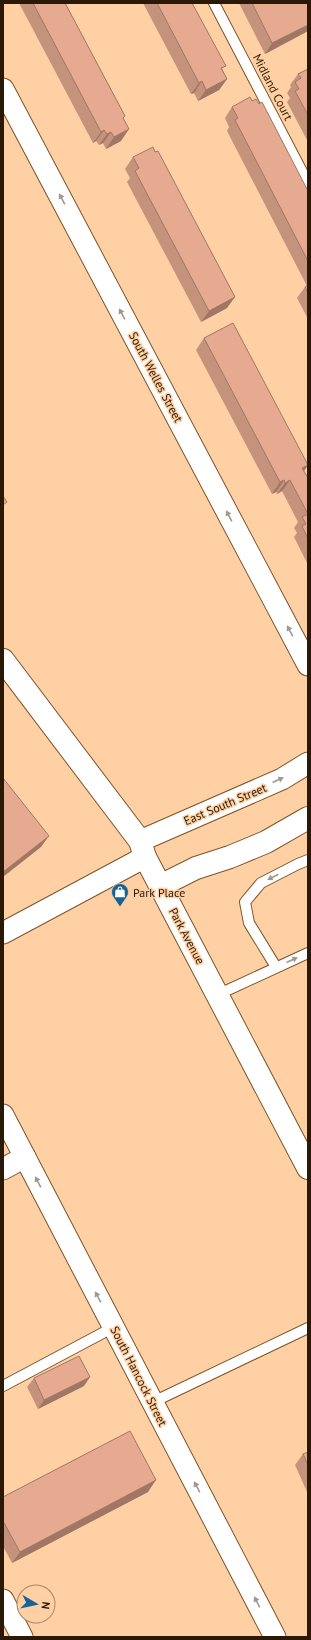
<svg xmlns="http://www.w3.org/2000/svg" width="311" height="1640" viewBox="0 0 311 1640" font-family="'PT Sans',sans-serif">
  <rect width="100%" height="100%" fill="#ffd0a3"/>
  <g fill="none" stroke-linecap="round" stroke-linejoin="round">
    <defs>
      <g id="service">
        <polyline points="214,3 308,183"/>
        <polyline points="276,967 249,923 245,902 261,883 298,864 308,860"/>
        <polyline points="217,995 308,953"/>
        <polyline points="3,1386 114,1327"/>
        <polyline points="153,1402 308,1328"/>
      </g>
      <g id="minor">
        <polyline points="3,89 308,665"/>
        <polyline points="140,841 282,779 308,763"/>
        <polyline points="3,933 145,857"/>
        <polyline points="3,1115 275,1637"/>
        <polyline points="3,1169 25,1157"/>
        <polyline points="3,1600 22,1637"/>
      </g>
      <polyline id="tertiary" points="3,660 140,841 145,857"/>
      <g id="secondary">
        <polyline points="145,857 308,1168"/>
        <polyline points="160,886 196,868 230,857 266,842 308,818"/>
      </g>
    </defs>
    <use href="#service" stroke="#7d542a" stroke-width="12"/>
    <use href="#minor" stroke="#7d542a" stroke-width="23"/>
    <use href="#tertiary" stroke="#7d542a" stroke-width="24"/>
    <use href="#secondary" stroke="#7d542a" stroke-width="24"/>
    <use href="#service" stroke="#fff" stroke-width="10"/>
    <use href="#minor" stroke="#fff" stroke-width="21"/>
    <use href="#tertiary" stroke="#fff" stroke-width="22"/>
    <use href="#secondary" stroke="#fff" stroke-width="22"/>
  </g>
  <g fill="#c5927c">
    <polygon points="19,3 65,3 125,116 123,119 121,141 106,149 103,143 99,145 96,141 93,143"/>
    <polygon points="143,3 192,3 227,79 219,90 198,101 194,93 191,94"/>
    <polygon points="239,3 308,3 308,31 265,54"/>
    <polygon points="308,69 308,142 287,102 290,98 287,93 291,87 290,85 298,74"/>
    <polygon points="232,107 308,191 308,319 297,298 305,287 307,286 227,131 229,127 225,118"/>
    <polygon points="133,157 227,308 201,322 127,182 130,178 125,169"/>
    <polygon points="204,338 308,465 304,471 308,478 308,565 294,537 297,533 294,528 298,522 282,491 277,494 276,492 272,494 196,350"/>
    <polygon points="34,1378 84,1386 38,1409 27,1387"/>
    <polygon points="308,1452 308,1494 295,1465 303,1454"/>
    <polygon points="148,1492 12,1563 3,1546 3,1497"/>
  </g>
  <g fill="#a07765">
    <polygon points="308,25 308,31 265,54 272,43"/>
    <polygon points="227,79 219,90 198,101 206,90"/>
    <polygon points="202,81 194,93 191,94 199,83"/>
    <polygon points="129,129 121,141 106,149 114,137"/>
    <polygon points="104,130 96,141 93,143 101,132"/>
    <polygon points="111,132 103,143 99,145 107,134"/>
    <polygon points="235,297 227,308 201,322 209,311"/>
    <polygon points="308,465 300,477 302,468"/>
    <polygon points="284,480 276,492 272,494 280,482"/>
    <polygon points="290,480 282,491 277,494 285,483"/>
    <polygon points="49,836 41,847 3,877 3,872"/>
    <polygon points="90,1377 84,1386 38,1409 44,1400"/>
    <polygon points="156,1480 148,1492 12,1563 20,1552"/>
  </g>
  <g fill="#e5aa90" stroke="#a07765">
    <polygon points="33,3 65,3 125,116 123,118 129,129 114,137 111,132 107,134 104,130 101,132"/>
    <polygon points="157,3 192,3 226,66 221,68 227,79 206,90 202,81 199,83"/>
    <polygon points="252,3 308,3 308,25 272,43"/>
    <polygon points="308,69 308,115 295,91 299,89 295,82 301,78 298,74"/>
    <polygon points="250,97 252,101 256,99 259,104 262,102 308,191 308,261 235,120 238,118 232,107"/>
    <polygon points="153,147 155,152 158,151 235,297 209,311 135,171 139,168 133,157"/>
    <polygon points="308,285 308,293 305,287"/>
    <polygon points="233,323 308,465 302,468 308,478 308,539 302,526 306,524 302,517 308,514 290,480 285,483 284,480 280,482 204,338"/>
    <polygon points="3,496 7,502 3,505"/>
    <polygon points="3,778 49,836 3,872"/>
    <polygon points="79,1356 90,1377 44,1400 34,1378"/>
    <polygon points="130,1431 156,1480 20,1552 3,1521 3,1497"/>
    <polygon points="308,1452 308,1465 303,1454"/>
  </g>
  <defs><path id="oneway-solid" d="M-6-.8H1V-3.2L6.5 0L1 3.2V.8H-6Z"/></defs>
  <g fill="#9f988f">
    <use href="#oneway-solid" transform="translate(62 199) rotate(-118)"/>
    <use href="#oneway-solid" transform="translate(122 314) rotate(-118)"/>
    <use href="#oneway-solid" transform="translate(229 516) rotate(-118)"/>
    <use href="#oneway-solid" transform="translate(290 631) rotate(-118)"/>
    <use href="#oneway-solid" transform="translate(278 780) rotate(-25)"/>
    <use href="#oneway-solid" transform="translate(273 877) rotate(153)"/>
    <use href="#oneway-solid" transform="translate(292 960) rotate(-25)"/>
    <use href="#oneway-solid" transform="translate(38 1182) rotate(-118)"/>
    <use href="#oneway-solid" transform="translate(98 1297) rotate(-118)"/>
    <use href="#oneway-solid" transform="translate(197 1487) rotate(-118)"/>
    <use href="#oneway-solid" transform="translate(257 1602) rotate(-118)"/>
  </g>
  <defs>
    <symbol id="shop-pin" viewBox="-11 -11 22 30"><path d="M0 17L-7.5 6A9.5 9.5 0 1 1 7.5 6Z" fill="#196296" stroke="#ffd0a3"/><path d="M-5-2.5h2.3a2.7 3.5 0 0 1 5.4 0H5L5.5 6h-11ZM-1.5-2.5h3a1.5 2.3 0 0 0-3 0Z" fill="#fff"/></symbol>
  </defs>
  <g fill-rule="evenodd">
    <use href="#shop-pin" x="110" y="882" width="20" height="27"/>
  </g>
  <g text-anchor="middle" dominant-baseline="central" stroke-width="3" stroke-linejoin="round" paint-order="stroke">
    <g font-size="12" fill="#2a1907" stroke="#ffd0a3">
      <text transform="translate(273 87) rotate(63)">Midland Court</text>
      <text transform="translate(156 377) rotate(62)">South Welles Street</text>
      <text transform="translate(225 804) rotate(-23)">East South Street</text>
      <text transform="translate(187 936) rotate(62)">Park Avenue</text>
      <text transform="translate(139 1376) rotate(63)">South Hancock Street</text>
    </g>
    <g font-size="12" fill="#2a1907" stroke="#ffd0a3" text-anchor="start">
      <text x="133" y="892">Park Place</text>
    </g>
  </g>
  <rect width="311" height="1640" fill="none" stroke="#2a1907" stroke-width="8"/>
  <g transform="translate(36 1604) rotate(99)"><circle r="19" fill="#ffd0a3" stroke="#aa8765"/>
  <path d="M0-3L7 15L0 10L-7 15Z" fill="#196296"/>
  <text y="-6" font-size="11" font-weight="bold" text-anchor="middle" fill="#2a1907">N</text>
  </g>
</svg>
